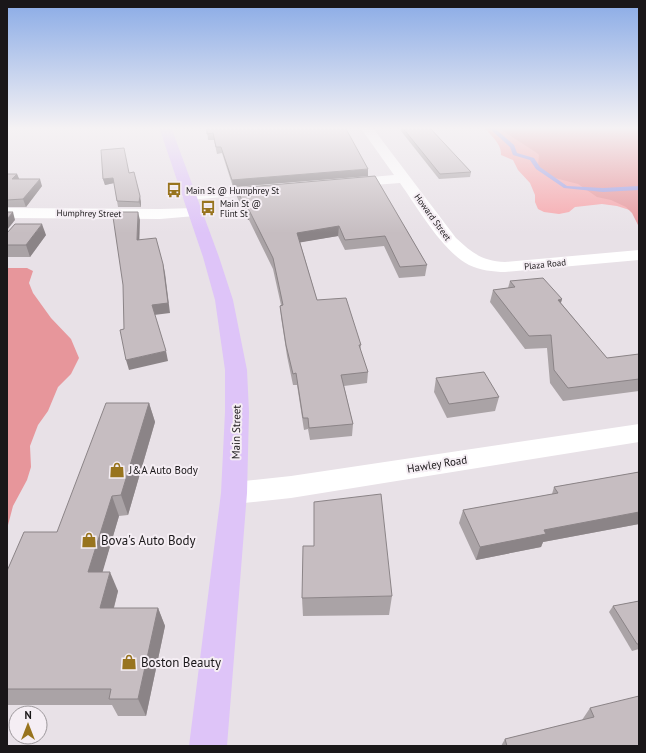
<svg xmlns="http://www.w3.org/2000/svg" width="646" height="753" viewBox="0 0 646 753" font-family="'PT Sans',sans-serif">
  <rect width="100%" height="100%" fill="#e8e1e7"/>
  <path fill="#f6a6ab" d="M483 127H639V213L617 206 602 204 575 207 569 212 559 214 544 212 538 209 535 202V195L530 183 518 170 513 160 501 155C502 144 490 134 483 127Z"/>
  <g fill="#e7969b">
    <polygon points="497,127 639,127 639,227 632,213 626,207 611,200 597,197 578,184 555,178 538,167 539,155 537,153"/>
    <polygon points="7,268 27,268 33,271 29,283 33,293 51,318 71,339 79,358 71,374 58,387 48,411 38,425 30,446 31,467 27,480 13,506 7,529"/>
  </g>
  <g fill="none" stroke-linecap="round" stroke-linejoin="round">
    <polygon fill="#9e9ee2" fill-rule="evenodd" points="488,127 493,127 514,145 517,153 534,158 540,167 567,186 603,188 639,186 639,190 603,192 564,188 536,169 530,160 513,155 510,147"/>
    <g fill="#fff" fill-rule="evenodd">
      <path d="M360 127H372L456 238C472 253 482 261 505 262L639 250V260L505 272C493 272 480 270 469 265 443 252 417 207 400 183L348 187 343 186 341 183 343 180 348 179 394 175Z"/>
      <polygon points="266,186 271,187 273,190 271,193 189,200 184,199 182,196 184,193 189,192"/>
      <polygon points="7,208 160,209 195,208 200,209 202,212 200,215 195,216 160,219 7,218"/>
      <polygon points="639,424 639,442 291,498 234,504 224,501 221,493 224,485 234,482 291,476"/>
    </g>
    <polygon fill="#dec4f8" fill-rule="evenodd" points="159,127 171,127 219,257 233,300 247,370 249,412 247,493 227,746 189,746 221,493 225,412 225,370 215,300 203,257"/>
  </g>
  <g fill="#aaa3a6">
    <polygon points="207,127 368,176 233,187 222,153 217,154 214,140 208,140"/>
    <polygon points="401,127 429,127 471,172 470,177 439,179 401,131"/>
    <polygon points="129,173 141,202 141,207 118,207 114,183 105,185 103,179"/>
    <polygon points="7,174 17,174 19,179 42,186 26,207 7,207"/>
    <polygon points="375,176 427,265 425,276 399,278 384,246 345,250 338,236 300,242 317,300 361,345 360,351 368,372 367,383 344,386 353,424 352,436 310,440 308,429 304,430 297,385 293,385 287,356 281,317 280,306 281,305 273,269 249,220 248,220 237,197 236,188"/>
    <polygon points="7,233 46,235 30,257 7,257"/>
    <polygon points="510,281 562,299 561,303 607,358 639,355 639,391 563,401 550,383 547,348 525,349 490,302 493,290 508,288"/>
    <polygon points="436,378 499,397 495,411 447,418 434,392"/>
    <polygon points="149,403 155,422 128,515 119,516 102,572 118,591 114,608 158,608 165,626 146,716 118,716 112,705 7,705 7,571 57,532"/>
    <polygon points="639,472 639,524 543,542 541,547 476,560 459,523 463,510 552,494 554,487"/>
    <polygon points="392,596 389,615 303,616 302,598"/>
    <polygon points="639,601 639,649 632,651 609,612 613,606"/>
    <polygon points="590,708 639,746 501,746 505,739 582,720"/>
  </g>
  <g fill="#8b8487">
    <polygon points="368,169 368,176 233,187 232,180"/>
    <polygon points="17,174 20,181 12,179"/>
    <polygon points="113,178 114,183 105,185 103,179"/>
    <polygon points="40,179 42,186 26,207 23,199"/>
    <polygon points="140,196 141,202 141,207 139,202"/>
    <polygon points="247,210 249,210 249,220 248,220"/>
    <polygon points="13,212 15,220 7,230 7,219"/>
    <polygon points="138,212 140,220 139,250 137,240"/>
    <polygon points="42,224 46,235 30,257 26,245"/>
    <polygon points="339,226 338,236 297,243 297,233"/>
    <polygon points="163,264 165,273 170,313 154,315 152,305"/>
    <polygon points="562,299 558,311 558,300"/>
    <polygon points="166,351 168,361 129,370 126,360"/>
    <polygon points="149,403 155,422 128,515 121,495"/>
    <polygon points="112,496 119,516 97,591 88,572"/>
    <polygon points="639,512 639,524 543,542 541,547 476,560 480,547 544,530"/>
    <polygon points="110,572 118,591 109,626 100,608"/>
    <polygon points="158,608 165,626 146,716 138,699"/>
  </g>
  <g fill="#c6bdc1" stroke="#8b8487">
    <polygon points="207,127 345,127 368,169 232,180 221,147 216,147 213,133 207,134"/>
    <polygon points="402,127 429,127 471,172 440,174"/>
    <polygon points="124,148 129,173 134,172 140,196 139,202 117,201 113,178 103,179 101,150"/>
    <polygon points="7,174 17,174 12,179 40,179 23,199 7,200"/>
    <polygon points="375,176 427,265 400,267 385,236 345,240 339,226 297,233 317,300 346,298 361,345 359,345 368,372 341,375 353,424 309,428 308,418 303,418 296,373 293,374 286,345 280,306 283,305 273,258 249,210 247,210 236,188"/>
    <polygon points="7,212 13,212 7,219"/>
    <polygon points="118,212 138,212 137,240 156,238 163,264 168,303 152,305 166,351 126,360 120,330 124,329 123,285 113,217 119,216"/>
    <polygon points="15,224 42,224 26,245 7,245 7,233"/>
    <polygon points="543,278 562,299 558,300 607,358 639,354 639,379 568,388 554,370 551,335 529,336 493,290 515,287 510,281"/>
    <polygon points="484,372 499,397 449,404 436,378"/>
    <polygon points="106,403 149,403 121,495 112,496 88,572 110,572 100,608 158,608 138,699 109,699 111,689 7,689 7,571 24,532 57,532"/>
    <polygon points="639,472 639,512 544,530 546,534 480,547 463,510 558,493 554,487"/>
    <polygon points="381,494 392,596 302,598 303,546 314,546 314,502"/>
    <polygon points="639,601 639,644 637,644 613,606"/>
    <polygon points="639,696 639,746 507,746 505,739 594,717 590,708"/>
  </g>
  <linearGradient id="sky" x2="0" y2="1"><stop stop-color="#8aabe6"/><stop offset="0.55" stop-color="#f5f2f4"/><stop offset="1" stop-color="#f5f2f4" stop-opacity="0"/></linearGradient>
  <rect width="646" height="233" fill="url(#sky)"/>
  <defs>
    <symbol id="bus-bare" viewBox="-9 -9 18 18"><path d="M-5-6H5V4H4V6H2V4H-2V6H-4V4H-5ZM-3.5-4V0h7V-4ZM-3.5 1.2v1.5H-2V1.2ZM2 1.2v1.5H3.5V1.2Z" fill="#98741e" stroke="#f5eef4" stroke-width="2.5" paint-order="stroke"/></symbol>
    <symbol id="shop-bare" viewBox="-9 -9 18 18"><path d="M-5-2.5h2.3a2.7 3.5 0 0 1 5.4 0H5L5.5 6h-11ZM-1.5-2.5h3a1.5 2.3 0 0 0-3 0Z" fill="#98741e" stroke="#f5eef4" stroke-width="2.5" paint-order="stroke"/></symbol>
  </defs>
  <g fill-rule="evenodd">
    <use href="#bus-bare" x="163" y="179" width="22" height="22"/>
    <use href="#bus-bare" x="197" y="197" width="22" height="22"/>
    <use href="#shop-bare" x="106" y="459" width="22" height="22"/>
    <use href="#shop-bare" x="78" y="529" width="22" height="22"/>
    <use href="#shop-bare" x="118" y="651" width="22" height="22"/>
  </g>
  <g text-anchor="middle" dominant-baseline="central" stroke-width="4" stroke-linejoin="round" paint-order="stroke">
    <g font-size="9" fill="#1a1719" stroke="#f5eef4" text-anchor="start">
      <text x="186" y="190">Main St @ Humphrey St</text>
      <text x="220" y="203">Main St @<tspan x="220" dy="10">Flint St</tspan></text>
    </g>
    <g font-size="9" fill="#1a1719" stroke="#f5eef4">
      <text transform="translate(89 213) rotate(1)">Humphrey Street</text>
      <text transform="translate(433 217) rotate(54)">Howard Street</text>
      <text transform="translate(545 264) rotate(-6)">Plaza Road</text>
    </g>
    <g font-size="11" fill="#1a1719" stroke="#f5eef4">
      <text transform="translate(236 432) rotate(-89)">Main Street</text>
      <text transform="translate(437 464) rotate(-9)">Hawley Road</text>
    </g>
    <g font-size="11" fill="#1a1719" stroke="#f5eef4" text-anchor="start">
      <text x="129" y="470">J&amp;A Auto Body</text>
    </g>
    <g font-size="13" fill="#1a1719" stroke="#f5eef4" text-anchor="start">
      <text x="101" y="540">Bova's Auto Body</text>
      <text x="141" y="662">Boston Beauty</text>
    </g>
  </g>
  <rect width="646" height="753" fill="none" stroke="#1a1719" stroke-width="16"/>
  <g transform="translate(28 725)"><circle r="19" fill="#f5eef4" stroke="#9d989c"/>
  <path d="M0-3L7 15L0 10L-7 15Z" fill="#98741e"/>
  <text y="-6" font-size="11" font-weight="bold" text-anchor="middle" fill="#1a1719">N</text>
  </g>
</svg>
